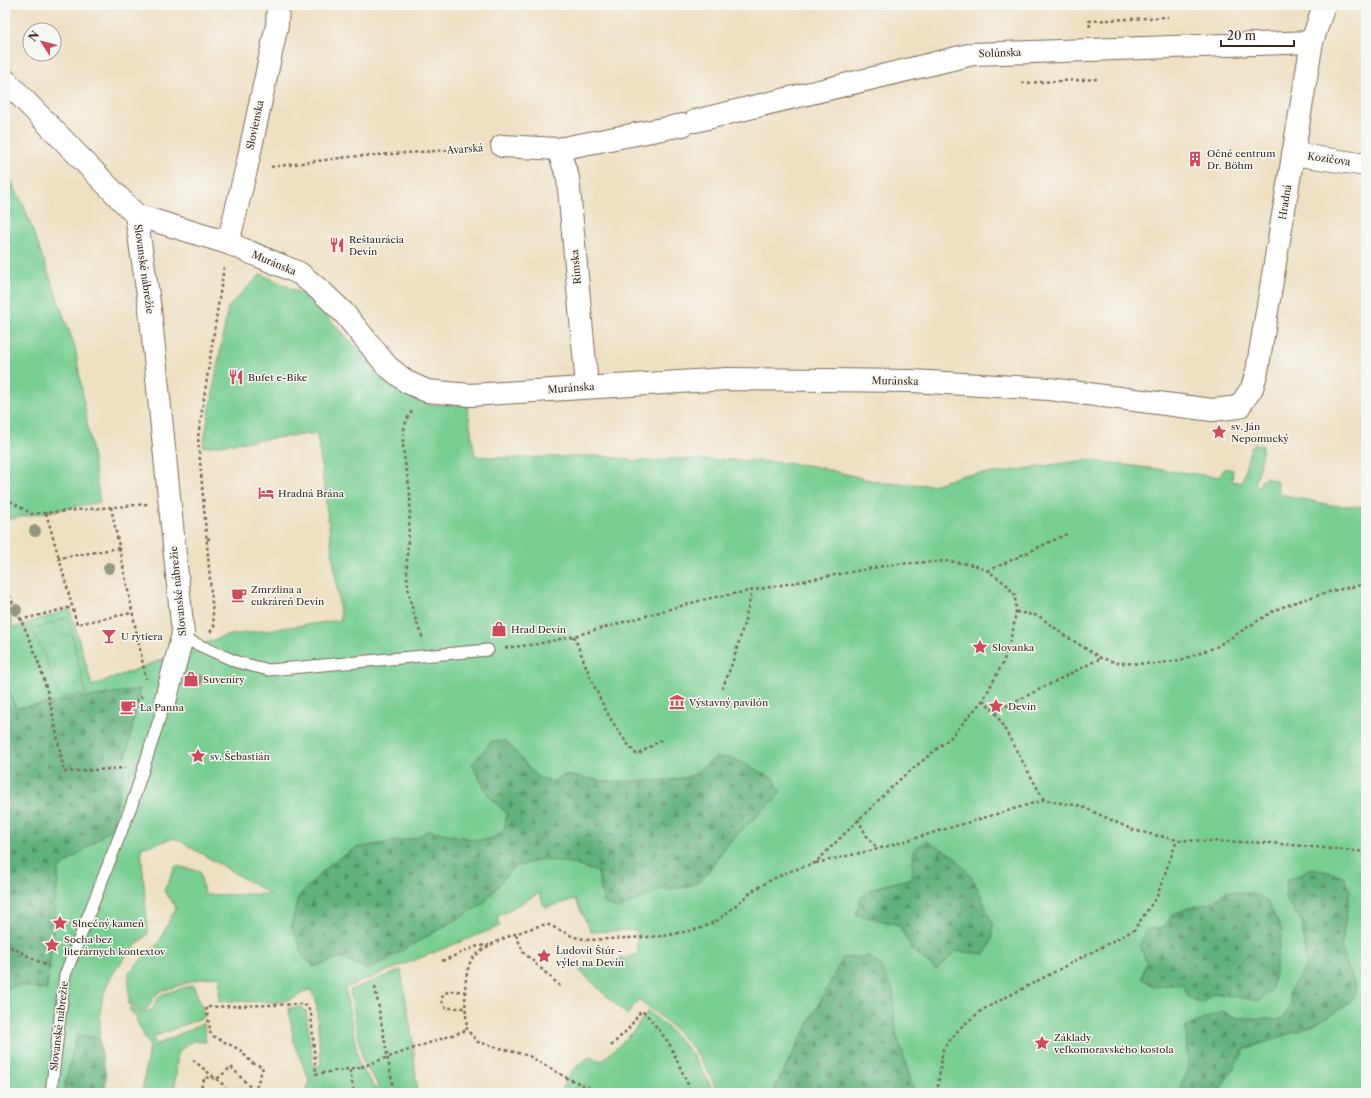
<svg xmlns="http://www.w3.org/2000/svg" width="1371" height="1098" viewBox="0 0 1371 1098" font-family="'Libre Caslon Text',serif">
  <defs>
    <pattern id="forest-firs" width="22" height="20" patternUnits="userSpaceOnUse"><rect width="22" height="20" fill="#61b17c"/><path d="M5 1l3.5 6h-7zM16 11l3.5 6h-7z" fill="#519065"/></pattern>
    <pattern id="park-tufts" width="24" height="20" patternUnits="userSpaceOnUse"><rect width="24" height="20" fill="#77ce92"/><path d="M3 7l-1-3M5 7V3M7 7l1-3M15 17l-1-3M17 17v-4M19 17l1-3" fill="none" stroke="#63a777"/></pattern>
  </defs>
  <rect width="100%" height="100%" fill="#f6f6f2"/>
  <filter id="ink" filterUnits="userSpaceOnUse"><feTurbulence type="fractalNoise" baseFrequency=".025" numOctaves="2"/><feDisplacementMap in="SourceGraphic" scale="8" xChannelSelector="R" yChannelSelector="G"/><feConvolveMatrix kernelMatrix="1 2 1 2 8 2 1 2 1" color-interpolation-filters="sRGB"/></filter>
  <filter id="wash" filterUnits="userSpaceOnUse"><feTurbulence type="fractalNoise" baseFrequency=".012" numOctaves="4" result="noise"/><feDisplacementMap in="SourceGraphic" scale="16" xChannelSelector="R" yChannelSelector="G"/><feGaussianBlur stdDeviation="0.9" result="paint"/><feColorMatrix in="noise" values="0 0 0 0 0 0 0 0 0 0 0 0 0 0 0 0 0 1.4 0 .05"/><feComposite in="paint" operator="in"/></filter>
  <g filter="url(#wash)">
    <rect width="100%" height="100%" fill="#eee0c2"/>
    <g fill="#77ce92" stroke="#597c58" fill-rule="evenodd">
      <polygon points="8,175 24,206 75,347 100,502 5,520 5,178"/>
      <path d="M261 274 309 297 390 384 430 405H467L475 456 504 458 603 456 638 461 674 459 740 460 809 465 882 483 933 485 963 475 996 473 1086 460 1219 477 1225 468 1233 470 1232 481 1242 483 1251 446 1253 447 1254 443 1263 446 1261 449 1263 450 1255 485 1260 486 1261 481 1267 477 1277 482 1280 494 1285 495 1329 505 1366 507V1093H1218L1245 1049 1312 1026 1357 990 1341 949 1350 891 1313 868 1287 881 1285 898 1302 922 1306 967 1289 992 1291 1006 1282 1019 1237 1018 1223 1011 1186 1027 1188 1071 1181 1085 1183 1093H915L896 1033 893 991 843 958 777 1084 774 1093H718C711 1078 704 1063 694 1050 678 1030 658 1015 639 999L627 1015 579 970 593 961 596 967 638 954 636 930 591 932 575 899 545 908 539 893 497 917 500 926 345 988 359 1064 376 1089 379 1086 363 1062 350 990 401 970 413 1043 417 1093H306L309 1079 294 1044 289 1008 302 1007 306 1011 313 1066H321L316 1000 310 989 294 998 279 1002 219 1001 220 976 203 978 158 992 147 1009H140L129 1004V972L159 942 176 907 164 891 176 866 200 871 204 895 270 894 175 838 141 848 148 934C127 954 104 977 101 1008 100 1018 100 1028 99 1038L77 1035 63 1093H5V990L18 985 47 990 59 868 112 828 139 690 16 708 5 685V594L13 628 70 609 92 686 224 636 341 620 317 433 203 447 228 307ZM506 741 536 776 551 782 565 775 610 782 672 780 689 777 715 758 781 793 729 842 703 879 688 887 659 890 618 909 604 903 598 872 570 863 541 859 512 868 483 904 368 970 341 957 356 848 416 838 429 830 475 840 491 839 504 830 507 814 487 793ZM914 849 985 954 957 951H913L899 925 856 914C863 883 885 886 912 878ZM1225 891C1265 895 1263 894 1282 930L1259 1001 1215 993 1182 983 1154 987 1142 978C1148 954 1160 919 1185 910 1204 902 1210 908 1225 891Z"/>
      <polygon points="193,985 202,1006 204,1017 153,1037 156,1045 204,1023 206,1042 192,1041 178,1052 174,1093 142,1093 149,1046 136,1019 137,1017 129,1010 130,1007 140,1011 151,1011 160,995"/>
      <path d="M648 1011C680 1037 697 1056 714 1093H561C566 1077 575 1065 590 1057L602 1061 633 1032Z"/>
    </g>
    <g fill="url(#forest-firs)" stroke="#4e6e4d">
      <polygon points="5,685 17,708 140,689 112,828 59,869 47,990 18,985 5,990"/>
      <polygon points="492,741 506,741 536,776 551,782 565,775 610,782 672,780 689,777 715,758 731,757 774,779 781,793 729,842 703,879 688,887 659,890 618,909 604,903 598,872 570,863 541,859 512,868 483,904 368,970 341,957 314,967 304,957 291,927 298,897 330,864 356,848 416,838 429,830 475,840 491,839 504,830 507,814 487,793 472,764"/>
      <polygon points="927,841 954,856 975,882 993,925 992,940 985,954 957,951 936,970 913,951 899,925 856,914 860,899 868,890 912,878 914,849"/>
      <polygon points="1313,868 1343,876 1350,891 1341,949 1357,990 1350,1003 1312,1026 1245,1049 1218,1093 1183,1093 1181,1085 1188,1071 1186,1027 1223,1011 1237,1018 1282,1019 1291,1006 1289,992 1306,967 1302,922 1285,898 1287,881"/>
      <polygon points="1225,891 1255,894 1268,902 1282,930 1272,990 1259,1001 1215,993 1202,1003 1188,997 1182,984 1154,987 1142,978 1146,963 1140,944 1147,929 1163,928 1172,916 1185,909 1215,902"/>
      <polygon points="868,956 880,965 893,991 896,1033 915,1093 774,1093 777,1084 843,958"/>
      <polygon points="77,1035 99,1038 106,1077 105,1093 63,1093"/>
    </g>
    <polygon fill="url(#park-tufts)" stroke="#597c58" points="68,617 86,694 61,699 42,649 32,630"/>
  </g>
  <g filter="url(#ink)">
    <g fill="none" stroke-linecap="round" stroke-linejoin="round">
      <defs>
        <g id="service">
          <polyline points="183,638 237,662 269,670 488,650"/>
          <polyline points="51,1093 65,975 132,804 166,698"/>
        </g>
        <g id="minor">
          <polyline points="5,80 136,215 228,243 299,273 322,292 344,313 387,366 407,382 427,391 470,395 727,379 912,381 1049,389 1212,410 1239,407 1252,388 1257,371 1312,42 1324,5"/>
          <polyline points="695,121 973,54 1312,42"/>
          <polyline points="502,146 558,149 683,125"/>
          <polyline points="558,149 568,178 587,386"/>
          <polyline points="1293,154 1366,165"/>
          <polyline points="136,215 150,309 183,634 166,698"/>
          <polyline points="228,243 246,170 277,25 278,5"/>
        </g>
      </defs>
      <use href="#service" stroke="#7a6a57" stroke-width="13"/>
      <use href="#minor" stroke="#7a6a57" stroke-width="24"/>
      <g stroke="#7a6a57" stroke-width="2.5" stroke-dasharray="3 3" stroke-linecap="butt">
        <polyline points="1090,27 1089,21 1168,17"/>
        <polyline points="1022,83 1099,79"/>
        <polyline points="271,167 348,157 479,148"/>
        <path d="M412 411C394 436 408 466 410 494 411 520 406 547 407 574 408 597 414 617 423 639"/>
        <polyline points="5,498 32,514 148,504"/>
        <polyline points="111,507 146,679"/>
        <polyline points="46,513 59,558"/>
        <polyline points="207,539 213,538"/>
        <polyline points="119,548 59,558 77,624 132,613"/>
        <polyline points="988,571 1069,533"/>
        <path d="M5 584C13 606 25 626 33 648 49 688 56 730 64 772L125 768"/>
        <polyline points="1016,612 1039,616 1064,635 1101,658 1118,663 1154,664 1181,660 1216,647 1275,610 1296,602 1332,591 1366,584"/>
        <polyline points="20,620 72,607"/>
        <polyline points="210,632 214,627 198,437 224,267"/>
        <path d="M574 636C592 681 604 718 637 755L661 740"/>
        <path d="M505 648 537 644 574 636 706 599 894 564 948 561 974 565 988 571 1006 584 1015 595 1016 612 1013 630 1003 663 983 700 951 737 897 782 815 863 788 872 771 880 754 890 718 920 702 928 664 936 589 940 574 937 549 925H542C523 931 479 944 470 963 462 982 466 1010 467 1030L478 1042 529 1056 567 1078 601 1093"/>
        <path d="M722 689C736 657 744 625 752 591"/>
        <polyline points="983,700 995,712 1044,800"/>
        <polyline points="132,706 142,696"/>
        <polyline points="995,712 1101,658"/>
        <polyline points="858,819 866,835 878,849"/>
        <polyline points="816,863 878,849 1044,800 1081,806 1133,830 1177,840 1271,843 1366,852"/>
        <polyline points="516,935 523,952 560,986"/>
        <polyline points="5,944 49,967"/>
        <polyline points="442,961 478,946 489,945"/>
        <polyline points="375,987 394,1093"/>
        <path d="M466 992C455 991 445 988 441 1000L446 1008H466"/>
        <polyline points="611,1046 629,1028 641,1011 646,1014 669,1043 692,1093"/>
        <polyline points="417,1047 467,1030"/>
        <polyline points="193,1060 226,1087"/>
        <polyline points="350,1070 354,1093"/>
        <polyline points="199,1093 205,1077 217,1079 231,1067 253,1090 256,1088 263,1067 252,1063 240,1050 211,1035 206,1007 302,1004 307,1006 311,1013 316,1074 361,1067"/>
        <polyline points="937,1093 943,1049 960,1028 982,1010 1134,930 1157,896 1177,840"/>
      </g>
      <use href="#service" stroke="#fff" stroke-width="11"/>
      <use href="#minor" stroke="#fff" stroke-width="22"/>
      <polyline stroke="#7a6a57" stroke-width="2.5" stroke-dasharray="3 3" stroke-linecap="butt" points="361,1067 417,1047"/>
    </g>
    <g fill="#95977b">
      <circle cx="35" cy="531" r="6"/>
      <circle cx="109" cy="568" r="6"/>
      <circle cx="16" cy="610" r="6"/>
      <circle cx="197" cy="680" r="6"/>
    </g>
  </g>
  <defs>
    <symbol id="building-bare" viewBox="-9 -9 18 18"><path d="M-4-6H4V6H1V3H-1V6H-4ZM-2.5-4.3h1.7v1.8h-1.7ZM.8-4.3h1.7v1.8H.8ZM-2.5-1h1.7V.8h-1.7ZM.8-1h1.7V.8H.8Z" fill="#d1495b" stroke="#f6f6f2" stroke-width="2.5" paint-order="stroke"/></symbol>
    <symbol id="restaurant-bare" viewBox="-9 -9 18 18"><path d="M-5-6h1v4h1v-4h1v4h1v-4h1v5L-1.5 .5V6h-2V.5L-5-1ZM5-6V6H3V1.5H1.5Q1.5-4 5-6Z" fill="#d1495b" stroke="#f6f6f2" stroke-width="2.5" paint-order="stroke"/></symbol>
    <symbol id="sight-bare" viewBox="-9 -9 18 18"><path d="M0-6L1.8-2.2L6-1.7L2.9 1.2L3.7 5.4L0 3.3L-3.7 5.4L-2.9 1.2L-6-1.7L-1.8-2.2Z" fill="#d1495b" stroke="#f6f6f2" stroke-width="2.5" paint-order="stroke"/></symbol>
    <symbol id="hotel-bare" viewBox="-9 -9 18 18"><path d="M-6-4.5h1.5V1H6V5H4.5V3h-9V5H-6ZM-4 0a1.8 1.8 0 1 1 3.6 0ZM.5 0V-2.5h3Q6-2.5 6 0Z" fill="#d1495b" stroke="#f6f6f2" stroke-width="2.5" paint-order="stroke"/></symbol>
    <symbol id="cafe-bare" viewBox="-9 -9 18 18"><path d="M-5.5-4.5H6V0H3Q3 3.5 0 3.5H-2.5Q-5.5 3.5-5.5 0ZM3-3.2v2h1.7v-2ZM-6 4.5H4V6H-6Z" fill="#d1495b" stroke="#f6f6f2" stroke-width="2.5" paint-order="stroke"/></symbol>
    <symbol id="shop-bare" viewBox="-9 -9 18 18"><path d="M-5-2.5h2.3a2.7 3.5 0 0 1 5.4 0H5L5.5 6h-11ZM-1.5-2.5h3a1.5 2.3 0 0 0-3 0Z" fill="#d1495b" stroke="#f6f6f2" stroke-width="2.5" paint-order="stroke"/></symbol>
    <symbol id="bar-bare" viewBox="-9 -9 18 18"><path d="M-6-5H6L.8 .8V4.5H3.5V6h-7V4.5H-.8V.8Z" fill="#d1495b" stroke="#f6f6f2" stroke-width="2.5" paint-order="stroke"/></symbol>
    <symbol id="museum-bare" viewBox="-9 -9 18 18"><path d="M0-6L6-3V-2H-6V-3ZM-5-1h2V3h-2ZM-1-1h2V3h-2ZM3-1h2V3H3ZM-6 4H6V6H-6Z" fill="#d1495b" stroke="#f6f6f2" stroke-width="2.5" paint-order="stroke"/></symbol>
  </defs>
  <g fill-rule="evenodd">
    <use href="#building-bare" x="1184" y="148" width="22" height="22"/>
    <use href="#restaurant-bare" x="326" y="234" width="22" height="22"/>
    <use href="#restaurant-bare" x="225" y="366" width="22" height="22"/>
    <use href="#sight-bare" x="1208" y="421" width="22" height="22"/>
    <use href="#hotel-bare" x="255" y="482" width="22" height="22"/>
    <use href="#cafe-bare" x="228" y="584" width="22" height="22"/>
    <use href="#shop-bare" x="488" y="618" width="22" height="22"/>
    <use href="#bar-bare" x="98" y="625" width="22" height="22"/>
    <use href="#sight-bare" x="969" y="636" width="22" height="22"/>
    <use href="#shop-bare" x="180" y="668" width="22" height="22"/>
    <use href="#museum-bare" x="666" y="691" width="22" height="22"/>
    <use href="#sight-bare" x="985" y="695" width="22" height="22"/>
    <use href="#cafe-bare" x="117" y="696" width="22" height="22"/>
    <use href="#sight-bare" x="187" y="745" width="22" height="22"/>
    <use href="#sight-bare" x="49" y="912" width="22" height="22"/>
    <use href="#sight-bare" x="41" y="934" width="22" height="22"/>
    <use href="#sight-bare" x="533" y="945" width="22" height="22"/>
    <use href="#sight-bare" x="1031" y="1032" width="22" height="22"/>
  </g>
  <g text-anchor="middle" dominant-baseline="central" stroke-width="3" stroke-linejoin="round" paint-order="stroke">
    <g font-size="10" fill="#3b2a1e" stroke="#f6f6f2">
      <text transform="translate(1000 53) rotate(-2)">Solúnska</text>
      <text transform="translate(255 125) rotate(-78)">Slovienska</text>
      <text transform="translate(465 149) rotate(-4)">Avarská</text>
      <text transform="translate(1329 159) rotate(8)">Kozičova</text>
      <text transform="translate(1285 202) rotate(-81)">Hradná</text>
      <text transform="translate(274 263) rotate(23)">Muránska</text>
      <text transform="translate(576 267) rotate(-95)">Rímska</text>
      <text transform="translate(144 269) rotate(82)">Slovanské nábrežie</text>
      <text transform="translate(895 381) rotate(1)">Muránska</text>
      <text transform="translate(571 388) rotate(-4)">Muránska</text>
      <text transform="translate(178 591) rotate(-96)">Slovanské nábrežie</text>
      <text transform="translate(59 1026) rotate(-83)">Slovanské nábrežie</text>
    </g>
    <g font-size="10" fill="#3b2a1e" stroke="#f6f6f2" text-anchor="start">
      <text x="1207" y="153">Očné centrum<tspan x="1207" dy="12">Dr. Böhm</tspan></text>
      <text x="349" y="239">Reštaurácia<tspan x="349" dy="12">Devín</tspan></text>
      <text x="248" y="377">Bufet e-Bike</text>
      <text x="1231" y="426">sv. Ján<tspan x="1231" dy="12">Nepomucký</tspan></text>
      <text x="278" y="493">Hradná Brána</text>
      <text x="251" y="589">Zmrzlina a<tspan x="251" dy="12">cukráreň Devín</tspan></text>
      <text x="511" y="629">Hrad Devín</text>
      <text x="121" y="636">U rytiera</text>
      <text x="992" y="647">Slovanka</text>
      <text x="203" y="679">Suveníry</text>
      <text x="689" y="702">Výstavný pavilón</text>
      <text x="1008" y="706">Devín</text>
      <text x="140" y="707">La Panna</text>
      <text x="210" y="756">sv. Šebastián</text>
      <text x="72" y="923">Slnečný kameň</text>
      <text x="64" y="939">Socha bez<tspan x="64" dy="12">literárnych kontextov</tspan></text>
      <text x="556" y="950">Ľudovít Štúr -<tspan x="556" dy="12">výlet na Devín</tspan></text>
      <text x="1054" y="1037">Základy<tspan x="1054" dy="12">veľkomoravského kostola</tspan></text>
    </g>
  </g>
  <rect width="1371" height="1098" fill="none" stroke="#f6f6f2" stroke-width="20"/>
  <g transform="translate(42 42) rotate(306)"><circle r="19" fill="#f6f6f2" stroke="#aba49d"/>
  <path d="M0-3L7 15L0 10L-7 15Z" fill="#d1495b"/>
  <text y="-6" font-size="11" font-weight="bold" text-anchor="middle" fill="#3b2a1e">N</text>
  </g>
  <path d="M1221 40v6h73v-6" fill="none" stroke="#3b2a1e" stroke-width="2"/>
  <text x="1227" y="40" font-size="12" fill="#3b2a1e" stroke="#f6f6f2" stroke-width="3" paint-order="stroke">20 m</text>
</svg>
